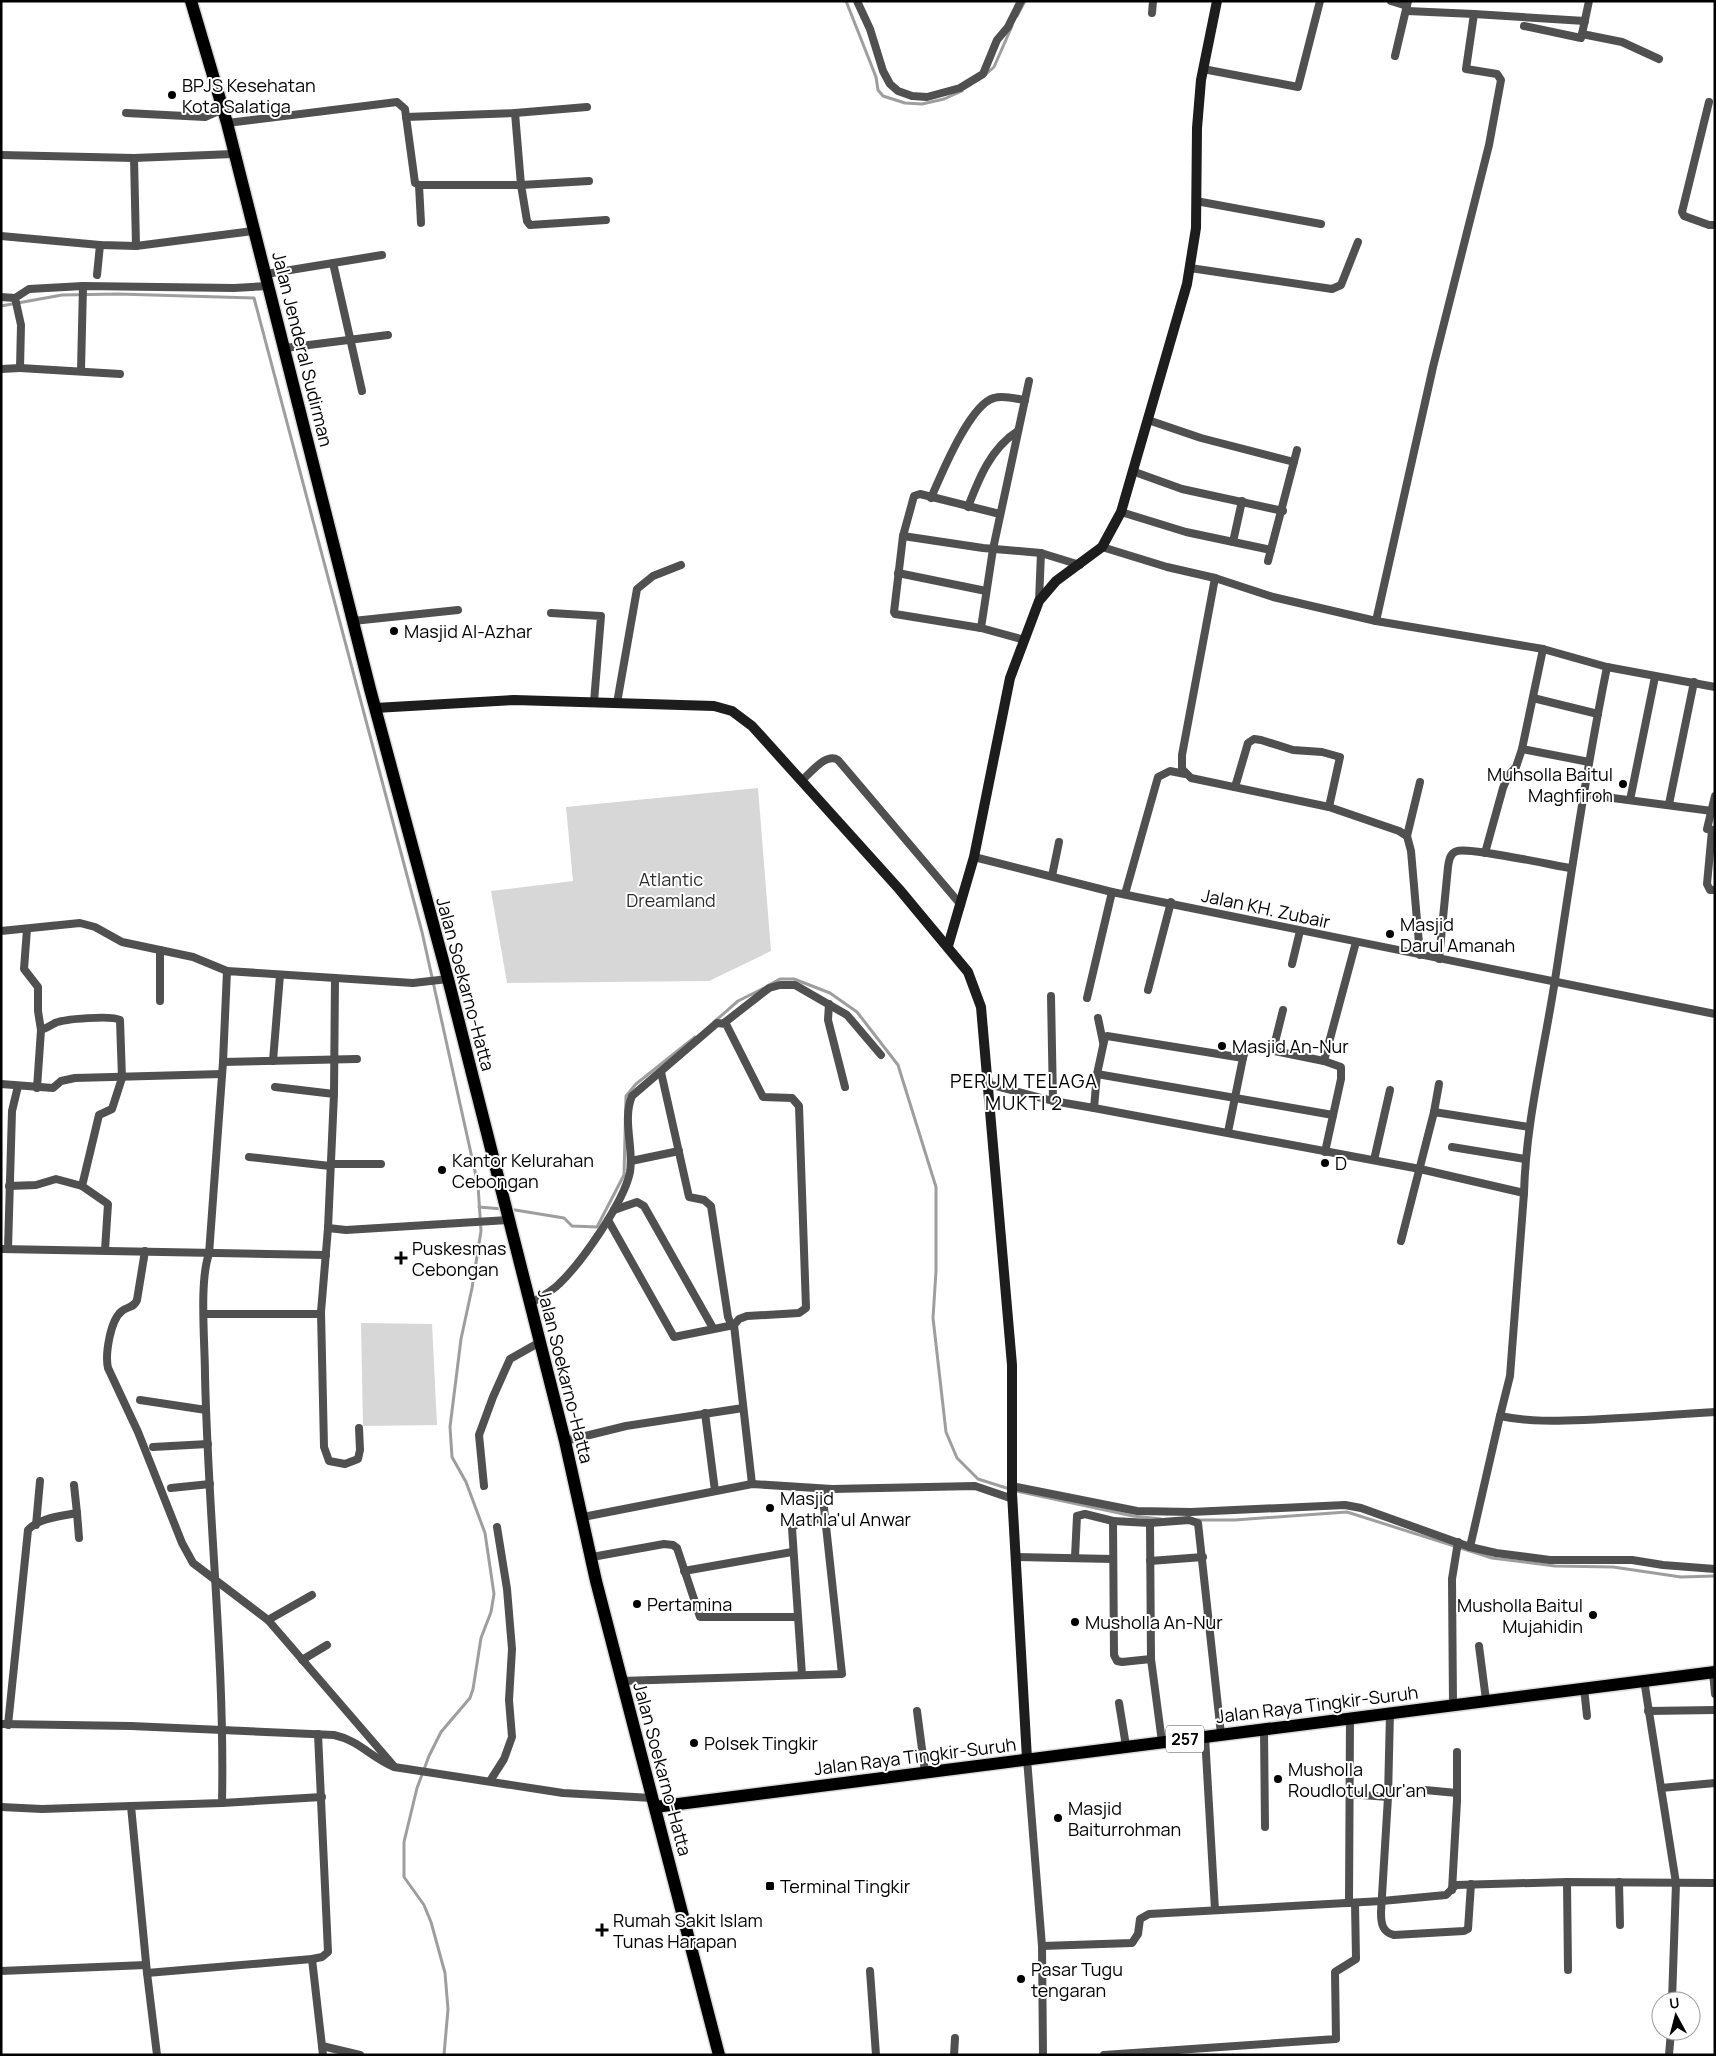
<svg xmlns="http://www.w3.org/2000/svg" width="1716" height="2056" viewBox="0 0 1716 2056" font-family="Manrope,sans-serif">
  <rect width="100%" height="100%" fill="#fff"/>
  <g fill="#d7d7d7">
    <polygon points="758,788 771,951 709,981 507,983 491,891 573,881 566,807"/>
    <polygon points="361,1323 432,1324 437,1425 363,1426"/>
  </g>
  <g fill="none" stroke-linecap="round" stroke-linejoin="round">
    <g stroke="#9e9e9e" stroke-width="3">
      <polyline points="846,1 876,77 878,90 883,96 905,103 922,104 944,99 962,91"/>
      <polyline points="1017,16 1025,1"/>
      <polyline points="985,75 994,67 1012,26"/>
      <polyline points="1,306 62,295 118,294 254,298 422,932 478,1185 481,1231 472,1288 461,1339 450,1427 452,1457 466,1482 485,1533 494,1594 491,1612 481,1638 473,1689 470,1698 441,1732 429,1756 417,1788 404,1842 404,1877 424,1905 431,1922 445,1973 448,2009 444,2055"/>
      <polyline points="769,985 780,979 794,979 830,993 857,1012 898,1065 936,1187 936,1271 933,1318 946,1432 957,1458 978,1479 1016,1491 1133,1516 1161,1519"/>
      <polyline points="714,1022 738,1001 764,988"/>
      <polyline points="479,1207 502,1209"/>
      <polyline points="509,1209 564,1218 572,1226 597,1227 624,1175 626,1096 636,1084 695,1037"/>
      <polyline points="1197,1520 1235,1520 1347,1512 1492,1558 1555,1566 1613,1567 1681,1577 1715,1576"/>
    </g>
    <defs>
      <g id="primary">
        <polyline points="191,1 227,123 370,689 448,979 565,1441 596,1581 719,2055"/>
        <polyline points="655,1807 1715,1672"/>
      </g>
    </defs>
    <use href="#primary" stroke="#dbdbdb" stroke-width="15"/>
    <g stroke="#505050" stroke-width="8">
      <polyline points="857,1 870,29 883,71 890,84 898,91 912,96 927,97 960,88 983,74 997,40 1008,27 1021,1"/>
      <polyline points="1391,1 1407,6"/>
      <polyline points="1589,1 1582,34 1622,42 1659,59"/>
      <polyline points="1407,11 1474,14"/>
      <polyline points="1152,13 1153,1"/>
      <polyline points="1524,26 1581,38 1582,34"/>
      <polyline points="1395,56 1408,1"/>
      <polyline points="1203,69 1298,87 1320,1"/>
      <polyline points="1709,102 1682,212 1684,216 1709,225 1715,225"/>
      <polyline points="126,113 205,117 223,109"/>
      <polyline points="515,113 521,185 527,221 530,225 606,220"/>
      <polyline points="406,117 515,113 587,107"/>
      <polyline points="227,123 397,102 405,109 415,183 419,185 521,185 589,181"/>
      <polyline points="1,155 134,158 233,154"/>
      <polyline points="134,158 136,246"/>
      <polyline points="419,185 421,223"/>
      <polyline points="1196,201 1321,224"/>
      <polyline points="1,236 100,245 136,246 253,231"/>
      <polyline points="333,263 362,391"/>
      <polyline points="1190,268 1332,289 1341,285 1358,242"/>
      <polyline points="266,274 382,255"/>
      <polyline points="97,275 100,245"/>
      <polyline points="1,297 15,298"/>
      <polyline points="285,348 388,335"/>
      <polyline points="1,369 20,368"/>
      <polyline points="81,370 83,286"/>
      <polyline points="120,374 20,368 21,325 15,298 29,289 83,286 234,288 269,286"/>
      <polyline points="1148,420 1201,438 1294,462"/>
      <polyline points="1132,471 1182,489 1283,511"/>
      <path d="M931 498C941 475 970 404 994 398 1004 395 1016 399 1025 400"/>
      <path d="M968 507C979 478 991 448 1018 431"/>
      <polyline points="1121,512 1186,532 1271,550"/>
      <polyline points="1000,514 920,494 914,496 903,536 894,612 895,614 981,628 1025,640"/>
      <polyline points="903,536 983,548 1041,553 1080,565"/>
      <polyline points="1233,542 1242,501"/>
      <polyline points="1102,547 1167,567 1215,578 1273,597 1376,621 1543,649 1607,667 1715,687"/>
      <polyline points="1268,561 1297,450"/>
      <polyline points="898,573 986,591"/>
      <polyline points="1215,578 1182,755 1182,769 1191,778 1329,807 1399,831 1407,836 1411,851 1420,955"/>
      <polyline points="1039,601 1041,553"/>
      <polyline points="551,613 601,616 594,702"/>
      <polyline points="353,621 458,610"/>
      <polyline points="1376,621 1433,367 1489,145 1501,80 1497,74 1466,69 1474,14 1585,21"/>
      <polyline points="981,628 993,549 1029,381"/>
      <polyline points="1533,698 1598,714"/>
      <polyline points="617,703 637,589 653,576 681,565"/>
      <polyline points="1522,749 1589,762"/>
      <path d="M802 780C811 773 826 752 838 760L961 905"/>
      <polyline points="1235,787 1248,743 1254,739 1261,740 1293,750 1322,752 1340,757 1329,807"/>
      <polyline points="1582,794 1712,811"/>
      <polyline points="1630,800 1655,677"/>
      <polyline points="1669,804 1694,682"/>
      <polyline points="1712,830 1707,884 1710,890 1715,890"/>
      <polyline points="1714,830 1707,829 1715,796"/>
      <polyline points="1407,836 1420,782"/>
      <polyline points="1485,853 1503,788 1508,776 1516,767 1522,749 1543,649"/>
      <polyline points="974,857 1112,892 1715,1014"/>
      <polyline points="1052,876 1059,842"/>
      <polyline points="1125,894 1158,777 1170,771 1185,774"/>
      <polyline points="27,929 24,969 38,987 38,1011 41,1030 37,1088"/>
      <polyline points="1,931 80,923 95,927 122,942 193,957 227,971"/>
      <path d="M1439 959 1448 867C1449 860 1450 853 1457 851 1469 847 1552 865 1570 868"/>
      <polyline points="1292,964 1300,931"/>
      <polyline points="1148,990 1171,902"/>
      <polyline points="1051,996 1053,1101"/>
      <polyline points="1087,998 1112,892"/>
      <polyline points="160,1001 160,950"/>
      <polyline points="829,1004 828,1020 845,1087"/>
      <polyline points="1098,1018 1103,1042"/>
      <polyline points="724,1023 769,988 780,985 795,985 847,1015 881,1055"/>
      <path d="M41 1030C47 1028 50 1026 55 1023 64 1019 112 1015 120 1020L122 1078 112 1109 99 1115 82 1186 108 1204 105 1250"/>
      <polyline points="1273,1050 1283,1010"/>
      <polyline points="1243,1058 1246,1047 1254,1047 1324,1061 1341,1067 1341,1079 1325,1152"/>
      <polyline points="273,1061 280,975"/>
      <polyline points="1324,1061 1356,942"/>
      <polyline points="223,1062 357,1059"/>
      <polyline points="661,1072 689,1197 704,1200 711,1206 728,1317 732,1326"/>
      <polyline points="1097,1074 1333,1115"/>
      <polyline points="1,1084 53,1088 61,1081 75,1078 222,1074"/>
      <polyline points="988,1084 1053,1101 1094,1108 1097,1074 1105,1037 1107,1036 1243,1058 1228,1132"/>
      <polyline points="275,1087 334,1094 328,1228"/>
      <polyline points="334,1094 335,978"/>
      <path d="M1094 1108 1420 1169 1524 1193C1526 1121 1544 1051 1555 980 1571 875 1586 771 1607 667"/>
      <polyline points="1434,1112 1439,1084"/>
      <polyline points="1452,1147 1525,1159"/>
      <polyline points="249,1157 330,1166"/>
      <polyline points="1374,1160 1390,1090"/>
      <polyline points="631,1161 679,1151"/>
      <polyline points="331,1164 381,1164"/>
      <polyline points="9,1186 36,1185 56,1179 82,1186"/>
      <path d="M1524 1193 1510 1376 1500 1416C1528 1422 1557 1421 1584 1420 1628 1418 1671 1415 1715 1412"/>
      <polyline points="614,1210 637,1202 644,1206 713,1328"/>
      <polyline points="608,1220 674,1337 734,1325"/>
      <polyline points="1401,1241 1434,1112 1529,1127"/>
      <polyline points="1,1249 326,1255"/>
      <polyline points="8,1249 12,1111 18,1086"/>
      <path d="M145 1251 137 1300C134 1308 128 1306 122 1311 110 1320 105 1355 108 1368L138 1432 182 1543 193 1563 268 1620 393 1765"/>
      <path d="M531 1303C541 1297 551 1292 559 1284 582 1262 624 1202 630 1172 634 1147 622 1120 632 1096L717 1023 726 1024 763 1097 792 1098 799 1106 806 1308 799 1313 747 1316 739 1319 734 1325 752 1484"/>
      <polyline points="321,1312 324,1447 329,1461 345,1464 358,1459 360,1450 359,1428"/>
      <polyline points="204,1314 319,1314 321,1312 328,1228 346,1230 508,1220"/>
      <polyline points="140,1400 206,1410"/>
      <polyline points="705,1413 715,1491"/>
      <polyline points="565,1441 626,1426 743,1408"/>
      <polyline points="153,1447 208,1444"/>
      <polyline points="484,1486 479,1435 493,1397 510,1359 540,1342"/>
      <polyline points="1012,1486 1137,1511 1191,1512 1345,1505 1361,1508 1470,1547 1496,1553 1550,1560 1632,1560 1663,1565 1715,1569"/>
      <polyline points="171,1488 210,1484"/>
      <polyline points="77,1513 79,1538"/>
      <polyline points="583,1517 752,1484 832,1489 975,1486 1013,1499"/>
      <polyline points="1150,1523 1151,1659"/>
      <polyline points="36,1525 40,1481"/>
      <polyline points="1470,1547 1500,1416"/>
      <polyline points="592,1557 664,1544 673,1545 677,1548 700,1617 797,1617"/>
      <polyline points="1015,1557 1113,1559"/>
      <polyline points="1075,1557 1077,1516 1085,1514 1113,1521"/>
      <polyline points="1150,1561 1203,1557"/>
      <polyline points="684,1571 792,1552"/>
      <polyline points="268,1620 312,1595"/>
      <polyline points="1479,1646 1486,1700"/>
      <polyline points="302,1660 327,1645"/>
      <polyline points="1713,1672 1715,1694"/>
      <polyline points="802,1675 792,1528 799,1522 826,1518"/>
      <polyline points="1644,1680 1676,1883 1672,2001"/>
      <polyline points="621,1681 842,1674 822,1489"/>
      <polyline points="1584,1688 1587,1716"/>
      <polyline points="1119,1703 1126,1746"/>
      <polyline points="1453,1705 1452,1579 1458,1542"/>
      <polyline points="917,1711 925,1772"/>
      <polyline points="1648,1711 1715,1710"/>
      <path d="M1390 1713 1388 1797 1381 1912C1381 1923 1382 1932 1394 1935L1464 1931 1468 1929 1471 1884"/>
      <path d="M1 1724 131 1726 334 1735C358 1740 372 1758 394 1767L563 1793 652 1798"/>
      <path d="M8 1725 28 1530C38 1518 62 1516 77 1513L74 1485"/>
      <polyline points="1264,1729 1265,1827"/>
      <polyline points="1205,1736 1215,1910"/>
      <polyline points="1162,1742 1151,1659 1122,1662 1117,1661 1114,1655 1113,1521 1150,1523 1189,1520 1198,1523 1221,1734"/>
      <polyline points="1027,1759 1042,1946 1043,2055"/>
      <polyline points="490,1781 504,1759 512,1737 509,1700 512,1649 507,1589 497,1527"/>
      <polyline points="1661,1788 1715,1783"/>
      <polyline points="1425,1790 1457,1793"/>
      <polyline points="1349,1794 1388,1797"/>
      <polyline points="222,1803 322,1797"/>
      <polyline points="1,1807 42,1809 131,1806"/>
      <polyline points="1567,1882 1568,1970"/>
      <polyline points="1619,1882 1620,1925"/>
      <polyline points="1452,1890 1457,1801 1457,1752"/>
      <polyline points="1349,1903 1350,1718"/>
      <polyline points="1042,1946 1132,1943 1138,1934 1140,1919 1149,1914 1382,1901 1446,1895 1456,1885 1567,1882 1715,1883"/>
      <polyline points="312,1959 323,2055"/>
      <polyline points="1,1971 146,1965"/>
      <polyline points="870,1971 876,2055"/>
      <polyline points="147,1973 312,1959 322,1957 328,1952 318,1734"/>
      <polyline points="322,2046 360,2055"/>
      <path d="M157 2055 147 1973 131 1806 222 1803C225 1660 208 1518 205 1375 205 1344 199 1281 209 1254L223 1062 227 971 413 983 448 979"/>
      <polyline points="954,2055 955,2038"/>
      <polyline points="1104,2055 1336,2039 1335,1972 1356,1959 1355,1903"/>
      <polyline points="1669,2055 1671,2031"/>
    </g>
    <g stroke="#1d1d1d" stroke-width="10">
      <polyline points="375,708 514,700 714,706 732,711 752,726 899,889 968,972 981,1007 1012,1365 1012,1493 1027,1759"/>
      <polyline points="948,946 974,857 1010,678 1039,601 1056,581 1102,547 1121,512 1187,284 1196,228 1197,128 1201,80 1217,1"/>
    </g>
    <use href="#primary" stroke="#000" stroke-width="12"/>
  </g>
  <g fill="#000" stroke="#fff" stroke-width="2">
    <circle cx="172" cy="95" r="5"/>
    <circle cx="394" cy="631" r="5"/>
    <circle cx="1623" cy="784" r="5"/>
    <circle cx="1390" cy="934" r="5"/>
    <circle cx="1222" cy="1046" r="5"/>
    <circle cx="1325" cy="1163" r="5"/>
    <circle cx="442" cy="1170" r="5"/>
    <path d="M398.5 1250.5h5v5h5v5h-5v5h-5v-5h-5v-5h5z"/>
    <circle cx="770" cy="1508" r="5"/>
    <circle cx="637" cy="1604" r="5"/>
    <circle cx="1593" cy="1615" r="5"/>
    <circle cx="1075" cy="1622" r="5"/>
    <circle cx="694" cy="1743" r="5"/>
    <circle cx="1278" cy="1779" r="5"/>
    <circle cx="1058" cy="1818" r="5"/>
    <rect x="765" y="1881" width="10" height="10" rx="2.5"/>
    <path d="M599.5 1922.5h5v5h5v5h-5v5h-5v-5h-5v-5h5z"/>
    <circle cx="1021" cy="1979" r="5"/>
  </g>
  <g text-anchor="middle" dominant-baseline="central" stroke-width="4" stroke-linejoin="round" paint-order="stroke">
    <rect fill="#fff" stroke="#4c4c4c" stroke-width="1" x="1166" y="1725.5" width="38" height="27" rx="4"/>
    <g font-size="16" font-weight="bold" fill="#000">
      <text x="1185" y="1739">257</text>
    </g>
    <g font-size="18" fill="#000" stroke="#fff" text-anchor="start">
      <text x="182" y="85">BPJS Kesehatan<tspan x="182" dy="21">Kota Salatiga</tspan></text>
      <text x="404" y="631">Masjid Al-Azhar</text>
      <text x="1613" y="774" text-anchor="end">Muhsolla Baitul<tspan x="1613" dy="21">Maghfiroh</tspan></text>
      <text x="1400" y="924">Masjid<tspan x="1400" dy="21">Darul Amanah</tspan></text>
      <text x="1232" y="1046">Masjid An-Nur</text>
      <text x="452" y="1160">Kantor Kelurahan<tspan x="452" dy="21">Cebongan</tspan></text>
      <text x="1335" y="1163">D</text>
      <text x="412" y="1248">Puskesmas<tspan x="412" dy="21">Cebongan</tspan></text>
      <text x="780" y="1498">Masjid<tspan x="780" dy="21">Mathla'ul Anwar</tspan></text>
      <text x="647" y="1604">Pertamina</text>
      <text x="1583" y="1605" text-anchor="end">Musholla Baitul<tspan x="1583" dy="21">Mujahidin</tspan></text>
      <text x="1085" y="1622">Musholla An-Nur</text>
      <text x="704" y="1743">Polsek Tingkir</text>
      <text x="1288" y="1769">Musholla<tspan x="1288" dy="21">Roudlotul Qur'an</tspan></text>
      <text x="1068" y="1808">Masjid<tspan x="1068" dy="21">Baiturrohman</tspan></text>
      <text x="780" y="1886">Terminal Tingkir</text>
      <text x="613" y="1920">Rumah Sakit Islam<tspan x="613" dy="21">Tunas Harapan</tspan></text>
      <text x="1031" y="1969">Pasar Tugu<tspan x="1031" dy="21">tengaran</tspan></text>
    </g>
    <g font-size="18" fill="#000" stroke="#fff">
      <text transform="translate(303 349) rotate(76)">Jalan Jenderal Sudirman</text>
      <text transform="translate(1266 908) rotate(12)">Jalan KH. Zubair</text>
      <text transform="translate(466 984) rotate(75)">Jalan Soekarno-Hatta</text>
      <text transform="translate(566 1376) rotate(76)">Jalan Soekarno-Hatta</text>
      <text transform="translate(1317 1704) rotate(-7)">Jalan Raya Tingkir-Suruh</text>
      <text transform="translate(915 1756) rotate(-7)">Jalan Raya Tingkir-Suruh</text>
      <text transform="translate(663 1769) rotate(75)">Jalan Soekarno-Hatta</text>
    </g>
    <g font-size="18" fill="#2e2e2e" stroke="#fff">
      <text x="671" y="879">Atlantic<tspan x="671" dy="21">Dreamland</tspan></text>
    </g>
    <g font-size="19" letter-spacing="1" fill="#000" stroke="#fff">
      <text x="1024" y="1081">PERUM TELAGA<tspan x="1024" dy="22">MUKTI 2</tspan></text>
    </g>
  </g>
  <rect width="1716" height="2056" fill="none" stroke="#000000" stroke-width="5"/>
  <g transform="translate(1676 2016) rotate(353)"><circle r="24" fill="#ffffff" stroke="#999999"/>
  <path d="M0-4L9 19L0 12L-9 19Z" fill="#000000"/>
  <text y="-8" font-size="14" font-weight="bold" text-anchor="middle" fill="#000000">U</text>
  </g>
</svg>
